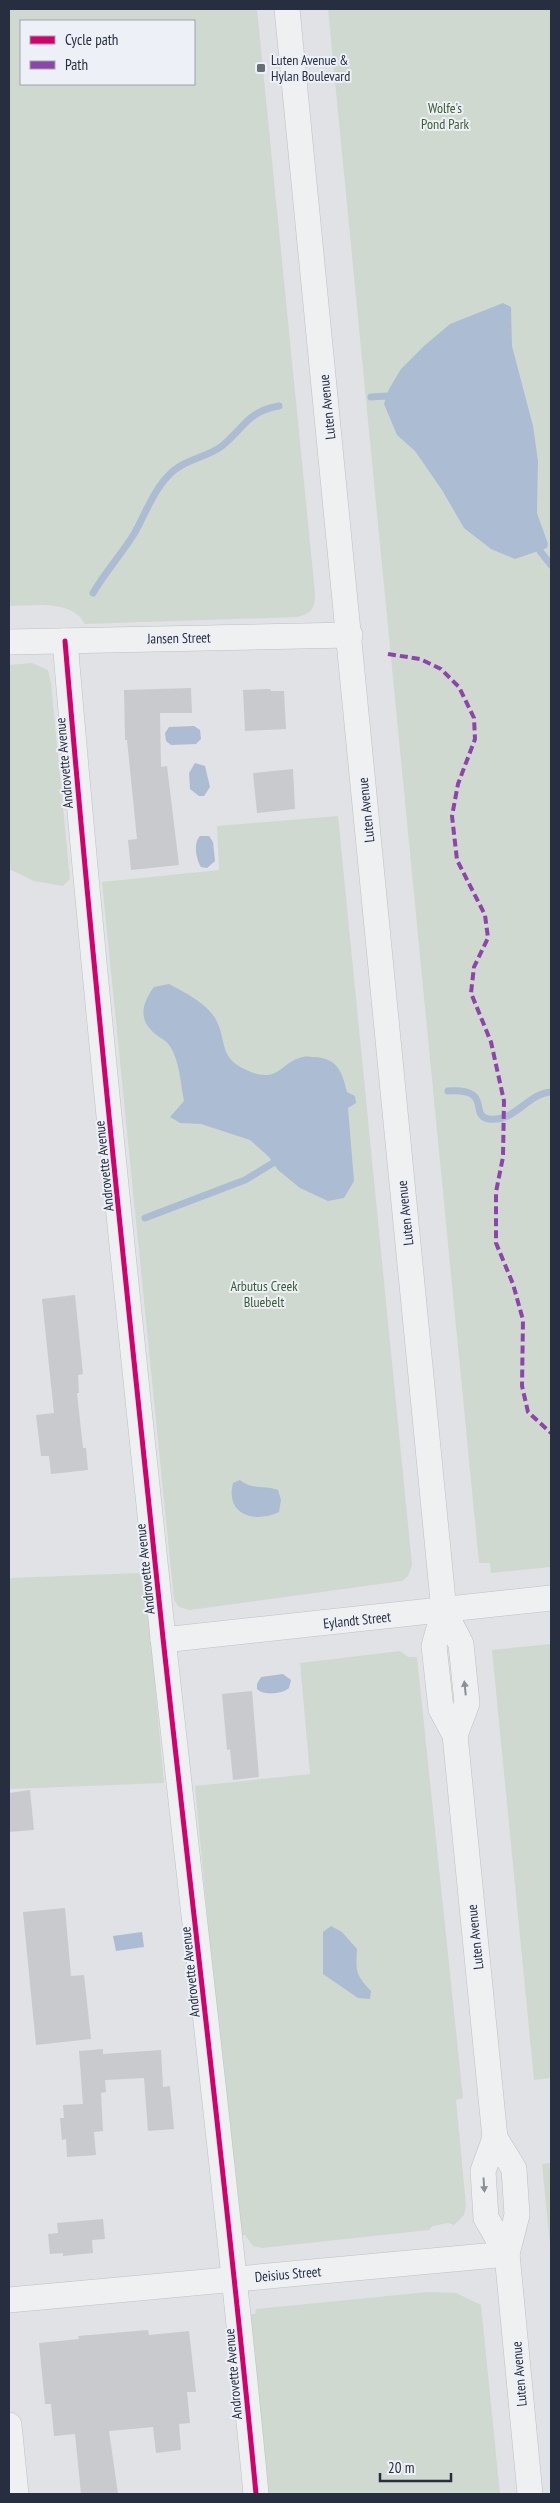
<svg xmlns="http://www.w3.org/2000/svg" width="560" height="2503" viewBox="0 0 560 2503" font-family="'PT Sans Narrow',sans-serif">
  <rect width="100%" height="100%" fill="#e0e2e5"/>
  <g fill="#d0d9d0" fill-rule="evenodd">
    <path d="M9 9H257L315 593C315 609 312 613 297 617L85 624C72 599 33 606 9 606ZM194 21V84H21V21Z"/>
    <polygon points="328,9 551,9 551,1567 491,1573 490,1563 479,1563"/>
    <polygon points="32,663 48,670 51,683 70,879 63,886 34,881 9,869 9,665"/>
    <polygon points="338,816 412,1565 408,1576 402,1581 190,1610 179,1607 174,1600 102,882 219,870 217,826"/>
    <polygon points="140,1573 149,1617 164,1783 9,1789 9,1578"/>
    <polygon points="551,1644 551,2078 534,2080 492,1650"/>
    <polygon points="400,1651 408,1657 417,1657 463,2098 456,2100 466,2205 464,2215 454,2225 448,2223 433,2226 429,2230 262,2248 253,2246 245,2235 237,2235 195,1786 310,1774 300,1663"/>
    <polygon points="551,2163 551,2256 542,2164"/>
    <polygon points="428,2292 456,2293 481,2305 500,2494 265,2494 247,2314 255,2314 256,2309"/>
  </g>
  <g fill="#acbcd3">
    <polygon points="503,303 511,307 512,346 533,426 538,461 537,513 548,544 547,548 515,559 491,549 464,528 442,490 415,451 397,435 384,404 389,389 401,369 424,346 450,324"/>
    <polygon points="194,726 200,730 201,739 196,744 171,745 166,741 165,733 169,727"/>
    <polygon points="195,763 205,766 210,787 204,796 199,796 190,789 189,773"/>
    <path d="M200 836H209L213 842 215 861 207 868 201 867C196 859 193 843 200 836Z"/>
    <path d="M169 984C184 992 206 1003 215 1018 229 1043 216 1058 251 1072 279 1083 282 1061 303 1057 306 1056 311 1057 314 1057 337 1058 342 1071 347 1092L355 1096 356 1103 348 1108 354 1181 344 1198 328 1201 300 1188 278 1170 269 1157 250 1140 201 1124 180 1123 170 1117 184 1101C181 1086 180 1068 174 1054 167 1037 161 1041 151 1030 137 1016 145 999 154 987Z"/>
    <path d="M240 1480C252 1490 264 1485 278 1490L281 1500 279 1512C254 1524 225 1514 233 1483Z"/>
    <path d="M283 1674 291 1680 289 1688C282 1694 264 1696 257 1689V1684L261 1677Z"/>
    <path d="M331 1926 342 1932 357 1949C356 1971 355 1974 371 1991L370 1999 358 1998 323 1974V1932Z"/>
    <polygon points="142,1932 144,1947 116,1951 113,1936"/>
  </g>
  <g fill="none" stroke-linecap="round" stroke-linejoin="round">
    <g stroke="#acbcd3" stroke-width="7">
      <polyline points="371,397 387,396"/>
      <polyline points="540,551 551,565"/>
      <path d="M93 593C105 572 121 555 134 534 145 515 153 491 169 475 182 460 206 458 222 446 244 428 248 411 279 406"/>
      <path d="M448 1091C494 1088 468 1116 489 1119 514 1123 528 1093 551 1092"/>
      <polyline points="145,1218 245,1180 273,1163"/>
    </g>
  </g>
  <g fill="#c8cacd">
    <polygon points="191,688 192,713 160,713 161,767 167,766 179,865 131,870 128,840 137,839 127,740 125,740 124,690"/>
    <polygon points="270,689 271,691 284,691 286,729 245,731 243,690"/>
    <polygon points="293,769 295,809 257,813 253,773"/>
    <polygon points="75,1295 83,1374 78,1375 79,1393 77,1393 83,1448 86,1448 88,1470 51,1474 49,1456 41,1456 36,1415 54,1413 42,1299"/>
    <polygon points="252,1691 259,1777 233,1780 230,1749 227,1750 222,1694"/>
    <polygon points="30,1790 34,1830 9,1832 9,1793"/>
    <polygon points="65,1908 71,1976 84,1975 91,2039 36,2045 23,1912"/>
    <polygon points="103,2049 103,2054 161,2050 163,2087 170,2086 174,2129 148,2131 144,2078 105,2080 106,2092 101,2093 103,2131 94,2132 96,2155 67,2157 66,2139 62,2140 60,2118 64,2118 63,2105 83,2104 79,2051"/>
    <polygon points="103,2219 105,2239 92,2240 93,2253 63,2256 63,2253 50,2254 48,2234 58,2233 57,2223"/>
    <polygon points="148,2330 149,2335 189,2331 196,2392 187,2392 190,2423 179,2424 181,2450 156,2453 153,2427 109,2431 118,2494 81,2494 75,2434 54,2436 51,2404 45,2404 39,2343 79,2339 78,2336"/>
  </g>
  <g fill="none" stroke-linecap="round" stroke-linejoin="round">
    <defs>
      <g id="street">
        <polyline points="287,9 444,1611 461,1644 467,1703 455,1735"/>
        <path d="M65 641C93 973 128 1306 163 1638 194 1923 229 2208 256 2494"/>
        <polyline points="9,642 350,635"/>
        <polyline points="444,1611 434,1646 441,1709 455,1735 495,2138 483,2171 486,2218 507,2254"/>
        <polyline points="163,1640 551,1598"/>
        <polyline points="495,2138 514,2169 517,2215 507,2254 530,2494"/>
        <polyline points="9,2300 507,2254"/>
        <polyline points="9,2425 16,2494"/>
      </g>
    </defs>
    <use href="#street" stroke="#bec0c3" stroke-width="26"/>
    <use href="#street" stroke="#eff0f2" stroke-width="25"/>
    <polyline stroke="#8e44ad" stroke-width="4" stroke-dasharray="8 4" stroke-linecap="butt" points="388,654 420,659 441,669 459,687 474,718 475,739 458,784 452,816 457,860 485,915 488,938 474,967 471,993 491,1042 504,1101 503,1157 496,1192 496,1243 513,1284 523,1320 522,1386 528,1412 551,1433"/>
    <defs>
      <path id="cycleway" d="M65 641C93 973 128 1306 163 1638 194 1923 229 2208 256 2494"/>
    </defs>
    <use href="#cycleway" stroke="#edf0f6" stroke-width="8"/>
    <use href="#cycleway" stroke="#d6006c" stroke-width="5"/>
  </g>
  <defs><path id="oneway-solid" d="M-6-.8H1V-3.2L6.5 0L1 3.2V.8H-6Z" transform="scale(1.25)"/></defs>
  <g fill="#8a8f99">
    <use href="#oneway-solid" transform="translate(465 1688) rotate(-96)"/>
    <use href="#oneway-solid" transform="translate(484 2185) rotate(86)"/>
  </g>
  <rect fill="#676d7a" stroke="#edf0f6" stroke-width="2" x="256" y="63" width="10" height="10" rx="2.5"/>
  <g text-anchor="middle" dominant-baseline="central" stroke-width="4" stroke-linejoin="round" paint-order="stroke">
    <g font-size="14" fill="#262e40" stroke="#edf0f6" text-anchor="start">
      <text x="271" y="60">Luten Avenue &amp;<tspan x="271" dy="16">Hylan Boulevard</tspan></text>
    </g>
    <g font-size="14" fill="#385c32" stroke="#edf0f6">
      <text x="445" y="108">Wolfe's<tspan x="445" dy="16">Pond Park</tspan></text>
      <text x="264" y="1286">Arbutus Creek<tspan x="264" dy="16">Bluebelt</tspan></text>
    </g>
    <g font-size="14" fill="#262e40" stroke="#edf0f6">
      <text transform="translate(327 407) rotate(-96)">Luten Avenue</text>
      <text transform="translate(179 638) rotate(-1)">Jansen Street</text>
      <text transform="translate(64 763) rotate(-95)">Androvette Avenue</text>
      <text transform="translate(366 810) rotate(-96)">Luten Avenue</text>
      <text transform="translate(104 1166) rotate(-96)">Androvette Avenue</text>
      <text transform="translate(405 1213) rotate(-96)">Luten Avenue</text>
      <text transform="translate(145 1569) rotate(-96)">Androvette Avenue</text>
      <text transform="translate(357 1620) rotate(-6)">Eylandt Street</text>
      <text transform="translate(475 1937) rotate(-96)">Luten Avenue</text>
      <text transform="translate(190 1972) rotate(-96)">Androvette Avenue</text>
      <text transform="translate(288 2274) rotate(-5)">Deisius Street</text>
      <text transform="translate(233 2374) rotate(-95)">Androvette Avenue</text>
      <text transform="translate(519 2374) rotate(-95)">Luten Avenue</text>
    </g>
  </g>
  <rect width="560" height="2503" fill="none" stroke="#262e40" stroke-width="20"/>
  <rect x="20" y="20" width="175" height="65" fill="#edf0f6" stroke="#9da2ad"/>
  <rect x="30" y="36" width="25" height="8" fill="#d6006c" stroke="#9da2ad"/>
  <text x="65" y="45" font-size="15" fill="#262e40">Cycle path</text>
  <rect x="30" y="61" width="25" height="8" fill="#8e44ad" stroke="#9da2ad"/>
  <text x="65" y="70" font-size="15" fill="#262e40">Path</text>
  <path d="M380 2473v8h71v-8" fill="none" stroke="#262e40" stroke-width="2.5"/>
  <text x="388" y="2473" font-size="15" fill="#262e40" stroke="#edf0f6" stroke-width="4" paint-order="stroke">20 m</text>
</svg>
